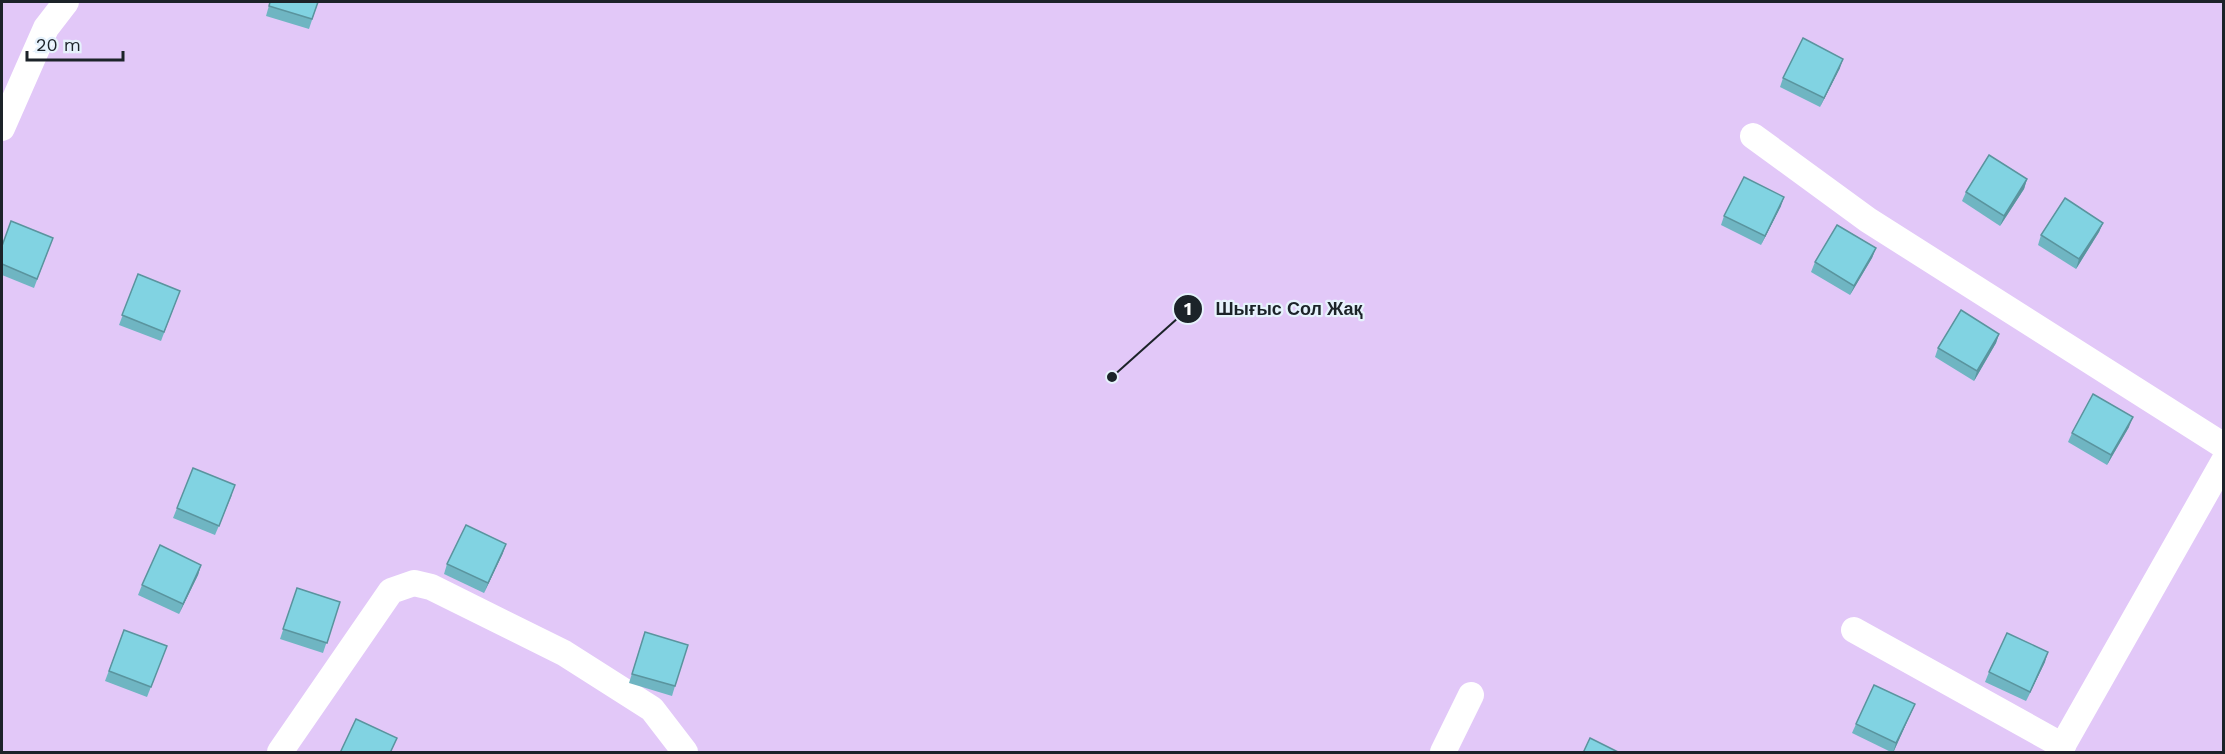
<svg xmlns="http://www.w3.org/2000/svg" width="2225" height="754" viewBox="0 0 2225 754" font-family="'Work Sans',sans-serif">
  <rect width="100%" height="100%" fill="#d2e6f7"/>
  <rect fill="#e2c8f8" x="2" y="2" width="2221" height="750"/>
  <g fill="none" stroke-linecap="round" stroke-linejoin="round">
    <g stroke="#fff" stroke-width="26">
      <polyline points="2,128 46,28 66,2"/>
      <polyline points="1753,136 1868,220 2224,446"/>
      <polyline points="1854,630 2063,746"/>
      <polyline points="280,752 391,591 414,583 431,587 564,653 652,709 685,752"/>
      <polyline points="1443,752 1471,695"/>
      <polyline points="2059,752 2224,461"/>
    </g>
  </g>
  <g fill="#6fb5c2">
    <polygon points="270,2 318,2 309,29 266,16"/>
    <polygon points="1840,68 1820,107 1780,87 1783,78"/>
    <polygon points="2027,179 2024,189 2000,226 1962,201 1966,192"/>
    <polygon points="1781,206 1761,245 1721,225 1724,216"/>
    <polygon points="2103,223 2099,232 2076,269 2038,245 2041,235"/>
    <polygon points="53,238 34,288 2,275 2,246"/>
    <polygon points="1876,248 1872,258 1850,295 1811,272 1815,262"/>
    <polygon points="138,274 180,291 161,341 119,325"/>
    <polygon points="1999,334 1996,343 1974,381 1935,357 1938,348"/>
    <polygon points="2129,427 2107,465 2068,442 2072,433"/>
    <polygon points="232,495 215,535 173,518 177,508"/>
    <polygon points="503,553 484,593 444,574 447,564"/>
    <polygon points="201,565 198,575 179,614 138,595 142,585"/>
    <polygon points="297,588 340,602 323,653 280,639"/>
    <polygon points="124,630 167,646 147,697 105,681"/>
    <polygon points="645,632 675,686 672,696 629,683"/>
    <polygon points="2045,662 2026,701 1985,682 1989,672"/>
    <polygon points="1915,704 1911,713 1893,753 1852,733 1856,724"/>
  </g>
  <g fill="#5a949e">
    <polygon points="1843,59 1840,68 1820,107 1824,98"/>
    <polygon points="2027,179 2024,189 2000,226 2004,216"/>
    <polygon points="1784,197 1781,206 1761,245 1765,236"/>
    <polygon points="2103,223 2099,232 2076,269 2079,259"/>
    <polygon points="1876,248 1872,258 1850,295 1854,286"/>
    <polygon points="1999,334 1996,343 1974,381 1977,371"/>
    <polygon points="2133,417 2129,427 2107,465 2111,455"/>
    <polygon points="506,544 503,553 484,593 488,583"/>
    <polygon points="201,565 198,575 179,614 183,604"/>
    <polygon points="2048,652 2045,662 2026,701 2030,692"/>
    <polygon points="1915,704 1911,713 1893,753 1896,743"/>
  </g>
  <g fill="#81d3e2" stroke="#5a949e" stroke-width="1.5">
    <polygon points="270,2 318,2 312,19 269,6"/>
    <polygon points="1803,38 1843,59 1824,98 1783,78"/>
    <polygon points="1989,155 2027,179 2004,216 1966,192"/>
    <polygon points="1744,177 1784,197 1765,236 1724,216"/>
    <polygon points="2065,198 2103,223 2079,259 2041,235"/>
    <polygon points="11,221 53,238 37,279 2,264 2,246"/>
    <polygon points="1837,225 1876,248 1854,286 1815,262"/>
    <polygon points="138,274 180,291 164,332 122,315"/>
    <polygon points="1961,310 1999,334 1977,371 1938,348"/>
    <polygon points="2093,394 2133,417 2111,455 2072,433"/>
    <polygon points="193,468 235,485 219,526 177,508"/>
    <polygon points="466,525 506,544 488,583 447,564"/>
    <polygon points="160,545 201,565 183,604 142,585"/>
    <polygon points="297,588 340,602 327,643 283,629"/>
    <polygon points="124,630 167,646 151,687 109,671"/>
    <polygon points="645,632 688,645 675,686 632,674"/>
    <polygon points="2007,633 2048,652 2030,692 1989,672"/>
    <polygon points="1874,685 1915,704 1896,743 1856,724"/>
    <polygon points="356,719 397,738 390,753 340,753"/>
    <polygon points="1590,738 1620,753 1583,753"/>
  </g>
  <path fill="none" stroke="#1c2329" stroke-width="2" d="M1112 377L1188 309"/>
  <g fill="#1c2329" stroke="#e6f2fc" stroke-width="2">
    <circle cx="1112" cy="377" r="6"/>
    <circle cx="1188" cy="309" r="15"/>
  </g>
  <g font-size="18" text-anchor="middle" font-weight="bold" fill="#fff">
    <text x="1188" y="315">1</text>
  </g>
  <g font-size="18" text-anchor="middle" font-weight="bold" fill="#1c2329" stroke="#e6f2fc" stroke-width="4.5" stroke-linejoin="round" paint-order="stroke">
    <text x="1289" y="315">Шығыс Сол Жақ</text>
  </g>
  <rect width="2225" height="754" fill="none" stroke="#1c2329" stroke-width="6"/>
  <path d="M27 51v9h96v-9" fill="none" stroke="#1c2329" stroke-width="3"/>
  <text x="36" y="51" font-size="18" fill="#1c2329" stroke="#e6f2fc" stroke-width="4.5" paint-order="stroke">20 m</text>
</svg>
